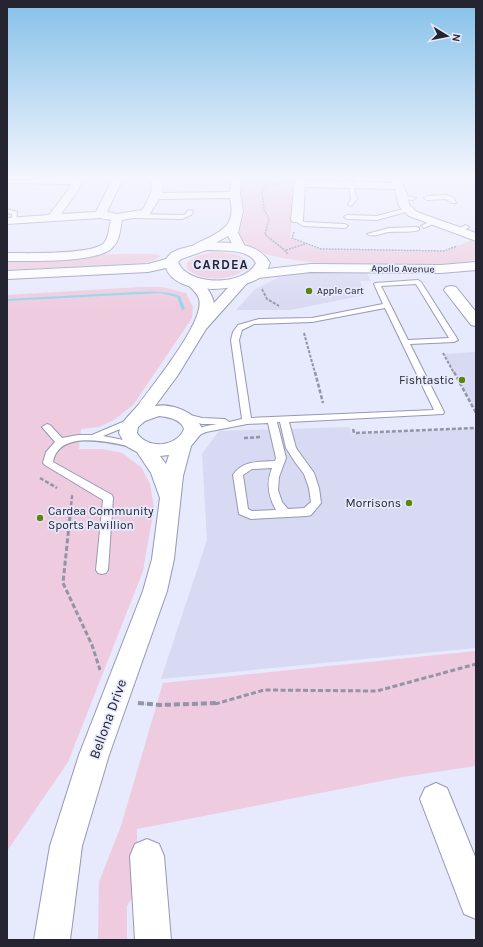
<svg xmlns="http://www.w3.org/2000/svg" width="483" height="947" viewBox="0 0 483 947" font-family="Karla,sans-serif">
  <rect width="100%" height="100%" fill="#e7e9fd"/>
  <g fill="#d8d9f2">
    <polygon points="337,272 367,273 371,281 360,281 365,295 291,310 236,310 255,289 280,277 305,273"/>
    <polygon points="476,352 476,411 444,354"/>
    <polygon points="349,427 352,434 476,429 476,648 161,679 207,540 202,454 219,431"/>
  </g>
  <g fill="#eecbde">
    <path d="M243 178H293L294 209 290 238 320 250 445 252 471 240 476 242V259C457 271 322 265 295 260 280 258 259 254 247 244 231 230 246 223 245 208 244 204 241 201 240 197L244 182Z"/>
    <path d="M214 252C226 253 242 252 248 264L247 268C233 281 200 283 187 268V263C194 255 204 254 214 252Z"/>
    <polygon points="113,254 155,254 161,256 152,261 142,263 7,270 7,261"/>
    <polygon points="140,287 162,287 186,293 193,307 192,318 133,405 114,420 99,427 81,429 79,449 103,449 122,453 141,467 150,484 154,508 143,571 68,762 7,851 7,295"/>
    <polygon points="476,651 476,766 402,777 137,829 137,889 127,906 127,940 98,940 99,882 121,826 163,683"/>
  </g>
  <path fill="#90d4ea" d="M136 292C152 291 166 291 180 296L185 309 182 310 177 297 160 293 7 301V299Z"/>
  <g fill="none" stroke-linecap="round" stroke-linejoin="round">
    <defs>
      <g id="service">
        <polygon points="356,178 360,178 362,186 358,186"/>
        <polygon points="351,184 353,185 357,199 351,206 348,204 351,199 349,185"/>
        <polygon points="403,195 416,198 413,200 401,198"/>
        <polygon points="447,195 454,198 456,203 452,203 446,199 427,200 424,198 427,196"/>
        <polygon points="407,208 409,209 409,211 377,220 347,219 344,217 347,215 377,216"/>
        <polygon points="7,209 17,212 16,221 12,221 12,214 7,213"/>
        <polygon points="188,210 193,211 191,215 182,219 134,218 131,216 134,214 182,215 186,214"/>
        <polygon points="297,218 304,222 345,224 348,226 345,228 303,226 295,221 295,219"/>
        <polygon points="433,220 435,221 435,223 424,228 421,226"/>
        <polygon points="466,225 469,227 468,228 459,232 456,230"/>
        <path d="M417 227 419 228V230C409 233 399 231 389 232 382 233 374 238 367 234L389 228Z"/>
        <path d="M418 280 421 282 458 340 454 342 410 344 444 412 443 414 289 422 296 448 314 473 319 488 321 503 311 515 307 516 251 519 239 514 233 475C243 460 259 462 275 461L276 458 268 423 247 424 206 432 190 439 185 436C193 428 207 426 217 424H202L183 419 181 417 186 414 202 418 225 419 229 422 242 419 231 340 233 332 238 325 259 319 312 318 383 304 374 284 375 283ZM416 284 449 338 408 340 381 286ZM385 308 434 410 251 418 239 340 242 330 254 324 312 322ZM277 422H280L286 448 295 462 304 474 309 488 311 502 304 508 288 509 282 502 278 490 279 477 286 458ZM272 468C266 483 268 496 276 510L252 511 248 509 243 475 252 469Z"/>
        <path d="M132 418 137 421 135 423 103 436 139 443 141 445 139 447 136 448C113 443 59 428 53 462L112 495 113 498 108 570 106 573 102 574 98 573 96 570 103 500 45 465 43 463 46 452 55 442 42 427 47 424 50 425 62 438 78 435H92Z"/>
      </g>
      <g id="minor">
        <path d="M7 178H88L80 183 79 189 61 214 96 212 113 178H123L107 212 117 214 142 210 144 208 151 193 152 182 146 178H161L163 184 162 193 230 192 232 178H242L240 193 243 211 238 233 246 248 244 251H236L228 236 201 251H193L191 248C194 244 199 242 204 240 225 230 236 223 230 198L159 199 149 215 122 220C120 229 120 241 112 248 98 263 29 261 7 261V253C25 253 93 255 104 243 109 238 109 226 111 220L100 218 7 224V218L49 215 69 189 70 184 7 183Z"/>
        <polygon points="295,178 305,178 305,181 392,183 390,178 400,178 408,197 409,205 417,212 476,233 476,241 409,216 399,206 395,189 305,187 303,220 301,222 293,222 291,220"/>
        <polygon points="468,178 476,178 476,183"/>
        <polygon points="476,262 476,270 441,273 311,272 258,278 251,274 258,270 311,264 441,265"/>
        <path d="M193 278C203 280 212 293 214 303L236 279H246L248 282 206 329 178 375 155 406C172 403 196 412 202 429L200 435 191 446 183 476 174 559 167 591 109 755 82 846 70 940H34L50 846 79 755 143 591 152 559 160 498 151 473 137 452 126 446 119 433C121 421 131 414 139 404 153 385 206 320 199 299 197 292 190 288 186 282L188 279ZM159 416C168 417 181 419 184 429 177 447 148 450 137 433L138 427 145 421ZM169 455 166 464 160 456Z"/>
        <polygon points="451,286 456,287 476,312 476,326 471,325 444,290 446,287"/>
        <polygon points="436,783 447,788 476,859 476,919 464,914 420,799 425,788"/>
        <polygon points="147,839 159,844 164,856 171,940 135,940 130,856 135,844"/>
      </g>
      <path id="tertiary" d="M207 242C229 243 257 241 270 263 268 268 266 273 262 276 242 292 176 297 166 268L148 272 7 279V271L148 264 166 259 171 253 180 249ZM207 250C222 251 248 248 256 263 245 286 188 287 178 262L181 259Z"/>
    </defs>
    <use href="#service" stroke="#9598b6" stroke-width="2"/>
    <use href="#minor" stroke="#9598b6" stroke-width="2"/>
    <use href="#tertiary" stroke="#9598b6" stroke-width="2"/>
    <g stroke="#9394a5" stroke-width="1.5" stroke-dasharray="2 1" stroke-linecap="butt">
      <path d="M266 178V184L262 191 264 209 269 219 265 234C271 241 285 248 288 255"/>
      <polyline points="266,184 283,184"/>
      <polyline points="294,232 292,238 321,249 444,251 457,246"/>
      <polyline points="286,250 305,244"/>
    </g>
    <g stroke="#9394a5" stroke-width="2" stroke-dasharray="3 1.5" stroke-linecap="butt">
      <polyline points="262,289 267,299 279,306"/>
      <polyline points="304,333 315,373"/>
      <polyline points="443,353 454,373"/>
    </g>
    <g stroke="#9394a5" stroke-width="2.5" stroke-dasharray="4 2" stroke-linecap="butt">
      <polyline points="315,372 323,403"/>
      <polyline points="454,372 476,413"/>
      <polyline points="353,429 354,433 476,428"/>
      <polyline points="244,438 261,437"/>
      <polyline points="40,478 57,488"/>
      <polyline points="70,517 72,496 70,495"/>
    </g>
    <g stroke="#9394a5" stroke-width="3" stroke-dasharray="5 2.5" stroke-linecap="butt">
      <polyline points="70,516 63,583 92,645 100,670"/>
      <polyline points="138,703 146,704"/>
      <polyline points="215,704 264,690 377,691 476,664"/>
    </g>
    <polyline stroke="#9394a5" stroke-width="4" stroke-dasharray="6 3" stroke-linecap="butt" points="138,703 160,705 219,703"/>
    <use href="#service" fill="#fff" fill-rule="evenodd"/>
    <use href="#minor" fill="#fff" fill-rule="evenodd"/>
    <use href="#tertiary" fill="#fff" fill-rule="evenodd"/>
  </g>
  <linearGradient id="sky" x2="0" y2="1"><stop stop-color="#85c1e9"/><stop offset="0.57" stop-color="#f4f5fe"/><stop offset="1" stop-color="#f4f5fe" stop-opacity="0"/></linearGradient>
  <rect width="483" height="311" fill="url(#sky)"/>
  <g fill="#5d850e" stroke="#e7e9fd" stroke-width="1.5">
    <circle cx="309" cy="291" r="4"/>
    <circle cx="462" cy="380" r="4"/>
    <circle cx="409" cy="503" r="4"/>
    <circle cx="40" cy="518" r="4"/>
  </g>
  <g text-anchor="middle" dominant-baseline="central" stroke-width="3.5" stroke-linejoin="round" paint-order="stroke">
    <g font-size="10" fill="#242531" stroke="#e7e9fd">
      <text transform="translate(403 269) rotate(1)">Apollo Avenue</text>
    </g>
    <g font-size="10" fill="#242531" stroke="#e7e9fd" text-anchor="start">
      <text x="317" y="291">Apple Cart</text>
    </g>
    <g font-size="12" fill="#242531" stroke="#e7e9fd" text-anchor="end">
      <text x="454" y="380">Fishtastic</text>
      <text x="401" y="503">Morrisons</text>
      <text x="48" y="511" text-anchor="start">Cardea Community<tspan x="48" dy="14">Sports Pavillion</tspan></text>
    </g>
    <g font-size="13" font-weight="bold" letter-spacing="1" fill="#242531" stroke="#e7e9fd">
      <text x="221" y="264">CARDEA</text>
    </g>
    <g font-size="14" fill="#242531" stroke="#e7e9fd">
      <text transform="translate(108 719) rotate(-70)">Bellona Drive</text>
    </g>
  </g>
  <rect width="483" height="947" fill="none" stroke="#242531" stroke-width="16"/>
  <g transform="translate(447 36) rotate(100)" stroke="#e7e9fd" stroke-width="3" paint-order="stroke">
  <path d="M0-3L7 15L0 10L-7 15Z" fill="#242531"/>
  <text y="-6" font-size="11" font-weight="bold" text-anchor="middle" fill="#242531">N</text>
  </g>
</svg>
